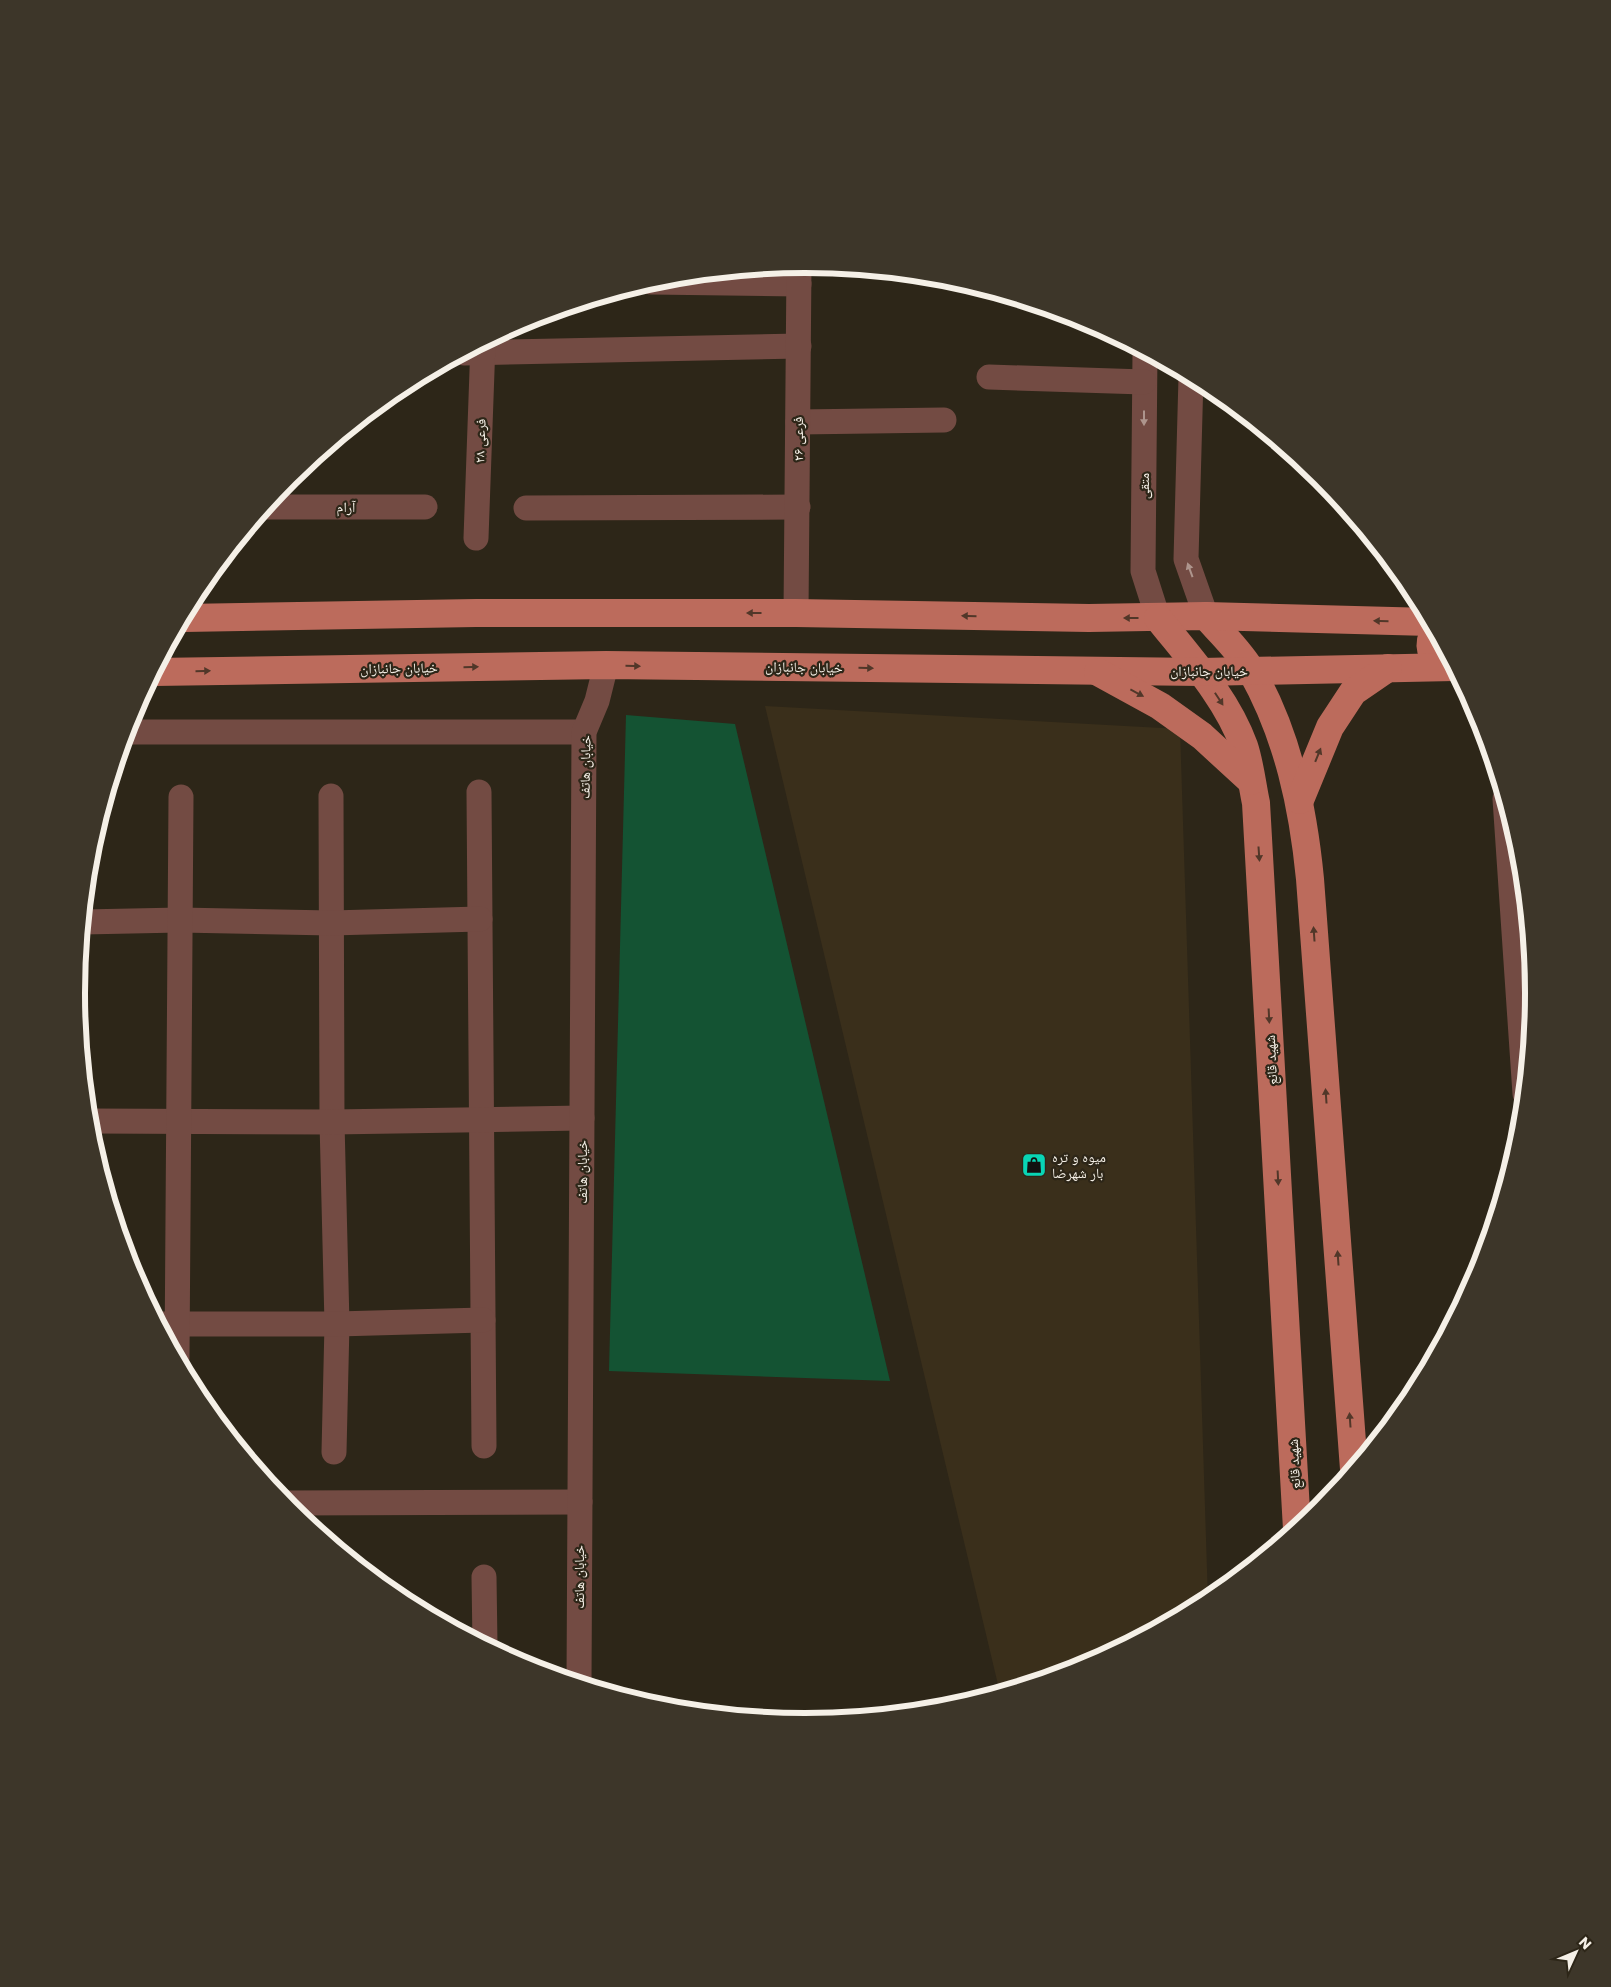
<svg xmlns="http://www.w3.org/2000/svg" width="1611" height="1987" viewBox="0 0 1611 1987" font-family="Poppins,'Noto Naskh Arabic',sans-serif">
  <rect width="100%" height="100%" fill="#2d2618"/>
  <polygon fill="#3a2f1b" points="765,706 1180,729 1208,1601 1084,1667 1000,1693"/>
  <polygon fill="#145333" points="626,715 735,724 890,1381 609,1371"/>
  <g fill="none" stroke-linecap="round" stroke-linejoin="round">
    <g stroke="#734b43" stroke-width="25">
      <polyline points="651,282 799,284"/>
      <polyline points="1145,352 1143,571 1158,618"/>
      <polyline points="464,353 799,346"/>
      <polyline points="989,377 1144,382"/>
      <polyline points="1191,377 1186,559 1206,616"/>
      <polyline points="798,422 944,420"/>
      <polyline points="266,507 425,507"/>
      <polyline points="526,508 798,507"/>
      <polyline points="476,538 483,343"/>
      <polyline points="796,613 799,265"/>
      <polyline points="126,732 584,732"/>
      <polyline points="479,792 484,1446"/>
      <polyline points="331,796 332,1122 337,1324 334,1452"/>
      <polyline points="1505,799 1525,1094"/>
      <polyline points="83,922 180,920 331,923 480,919"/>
      <polyline points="89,1121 332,1122 582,1118"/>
      <polyline points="160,1324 337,1324 483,1320"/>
      <polyline points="177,1358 181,797"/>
      <polyline points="284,1503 580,1502"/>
      <polyline points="484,1577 485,1645"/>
      <polyline points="579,1683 584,732 597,701 606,665"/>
    </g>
    <g stroke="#bc6b5c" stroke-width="28">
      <path d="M1206 616C1221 634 1241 652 1252 672 1288 736 1303 807 1310 879L1354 1469"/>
      <polyline points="184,618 476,613 796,613 1089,618 1206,616 1430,622"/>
      <path d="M1158 618C1189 657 1227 698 1244 746 1250 764 1252 784 1256 803L1297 1529"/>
      <path d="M1435 631C1426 645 1432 655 1440 667"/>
      <polyline points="154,672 606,665 1201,672 1454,667"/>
      <polyline points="1098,672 1160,706 1202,736 1251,781"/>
      <polyline points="1300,800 1330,727 1353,692 1388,668"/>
    </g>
  </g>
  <defs><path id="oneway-solid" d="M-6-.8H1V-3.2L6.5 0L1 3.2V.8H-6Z" transform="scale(1.25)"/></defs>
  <g fill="#ae958d">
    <use href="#oneway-solid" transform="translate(1144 418) rotate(90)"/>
    <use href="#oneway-solid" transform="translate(1190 570) rotate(-110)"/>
  </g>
  <g fill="#513729">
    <use href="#oneway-solid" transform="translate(754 613) rotate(-180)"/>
    <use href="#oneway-solid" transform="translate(969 616) rotate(-179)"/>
    <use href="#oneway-solid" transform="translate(1131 618) rotate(180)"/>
    <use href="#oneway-solid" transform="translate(1381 621) rotate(-179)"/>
    <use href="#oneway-solid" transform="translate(633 666) rotate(1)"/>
    <use href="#oneway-solid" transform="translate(471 667) rotate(-1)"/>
    <use href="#oneway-solid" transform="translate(866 668) rotate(1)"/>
    <use href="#oneway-solid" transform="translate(203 671) rotate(-1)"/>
    <use href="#oneway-solid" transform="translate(1137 693) rotate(28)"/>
    <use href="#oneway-solid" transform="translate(1219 699) rotate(57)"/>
    <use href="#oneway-solid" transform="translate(1318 755) rotate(-68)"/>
    <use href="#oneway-solid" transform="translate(1259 854) rotate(86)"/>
    <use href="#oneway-solid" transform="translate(1314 934) rotate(-94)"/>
    <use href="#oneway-solid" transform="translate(1269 1016) rotate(87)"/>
    <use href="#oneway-solid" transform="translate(1326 1096) rotate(-94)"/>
    <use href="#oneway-solid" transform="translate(1278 1178) rotate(87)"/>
    <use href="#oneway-solid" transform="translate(1338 1258) rotate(-94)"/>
    <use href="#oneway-solid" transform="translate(1350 1420) rotate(-94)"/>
  </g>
  <defs>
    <symbol id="shop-square" viewBox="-11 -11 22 22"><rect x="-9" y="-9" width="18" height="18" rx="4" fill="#09d5b5" stroke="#2d2618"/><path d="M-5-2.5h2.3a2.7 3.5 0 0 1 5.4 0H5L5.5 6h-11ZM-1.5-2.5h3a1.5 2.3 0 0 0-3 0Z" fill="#111"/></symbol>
  </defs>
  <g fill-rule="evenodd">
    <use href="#shop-square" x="1020" y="1151" width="28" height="28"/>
  </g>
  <g text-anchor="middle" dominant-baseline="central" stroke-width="4.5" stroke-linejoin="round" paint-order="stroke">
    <g font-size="14" fill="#f5f0e7" stroke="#2d2618">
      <text transform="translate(798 439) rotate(-90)">فرعی ۲۶</text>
      <text transform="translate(480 441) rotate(-88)">فرعی ۲۸</text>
      <text transform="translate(1144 486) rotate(-90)">متقی</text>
      <text x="346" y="507">آرام</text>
      <text transform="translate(804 667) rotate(1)">خیابان جانبازان</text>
      <text transform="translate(399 668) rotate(-1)">خیابان جانبازان</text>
      <text x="1209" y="671">خیابان جانبازان</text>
      <text transform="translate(585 767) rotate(-89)">خیابان هاتف</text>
      <text transform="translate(1271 1060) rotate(-93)">شهید قانع</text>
      <text transform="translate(582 1172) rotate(-90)">خیابان هاتف</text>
      <text transform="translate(1294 1464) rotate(-93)">شهید قانع</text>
      <text transform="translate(579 1577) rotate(-90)">خیابان هاتف</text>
    </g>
    <g font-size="14" fill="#f5f0e7" stroke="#2d2618" text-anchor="start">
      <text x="1052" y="1157">میوه و تره<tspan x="1052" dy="16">بار شهرضا</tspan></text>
    </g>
  </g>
  <path d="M0 0H1611V1987H0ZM85 993a720 720 0 1 1 1440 0a720 720 0 1 1-1440 0Z" fill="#3d3629" fill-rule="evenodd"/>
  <path fill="none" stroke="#f5f0e7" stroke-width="6" d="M85 993a720 720 0 1 1 1440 0a720 720 0 1 1-1440 0Z"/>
  <g transform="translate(1576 1952) rotate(46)" stroke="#2d2618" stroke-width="4" paint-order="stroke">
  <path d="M0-4L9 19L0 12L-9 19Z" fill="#f5f0e7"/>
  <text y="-8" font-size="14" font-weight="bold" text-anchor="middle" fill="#f5f0e7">N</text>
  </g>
</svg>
